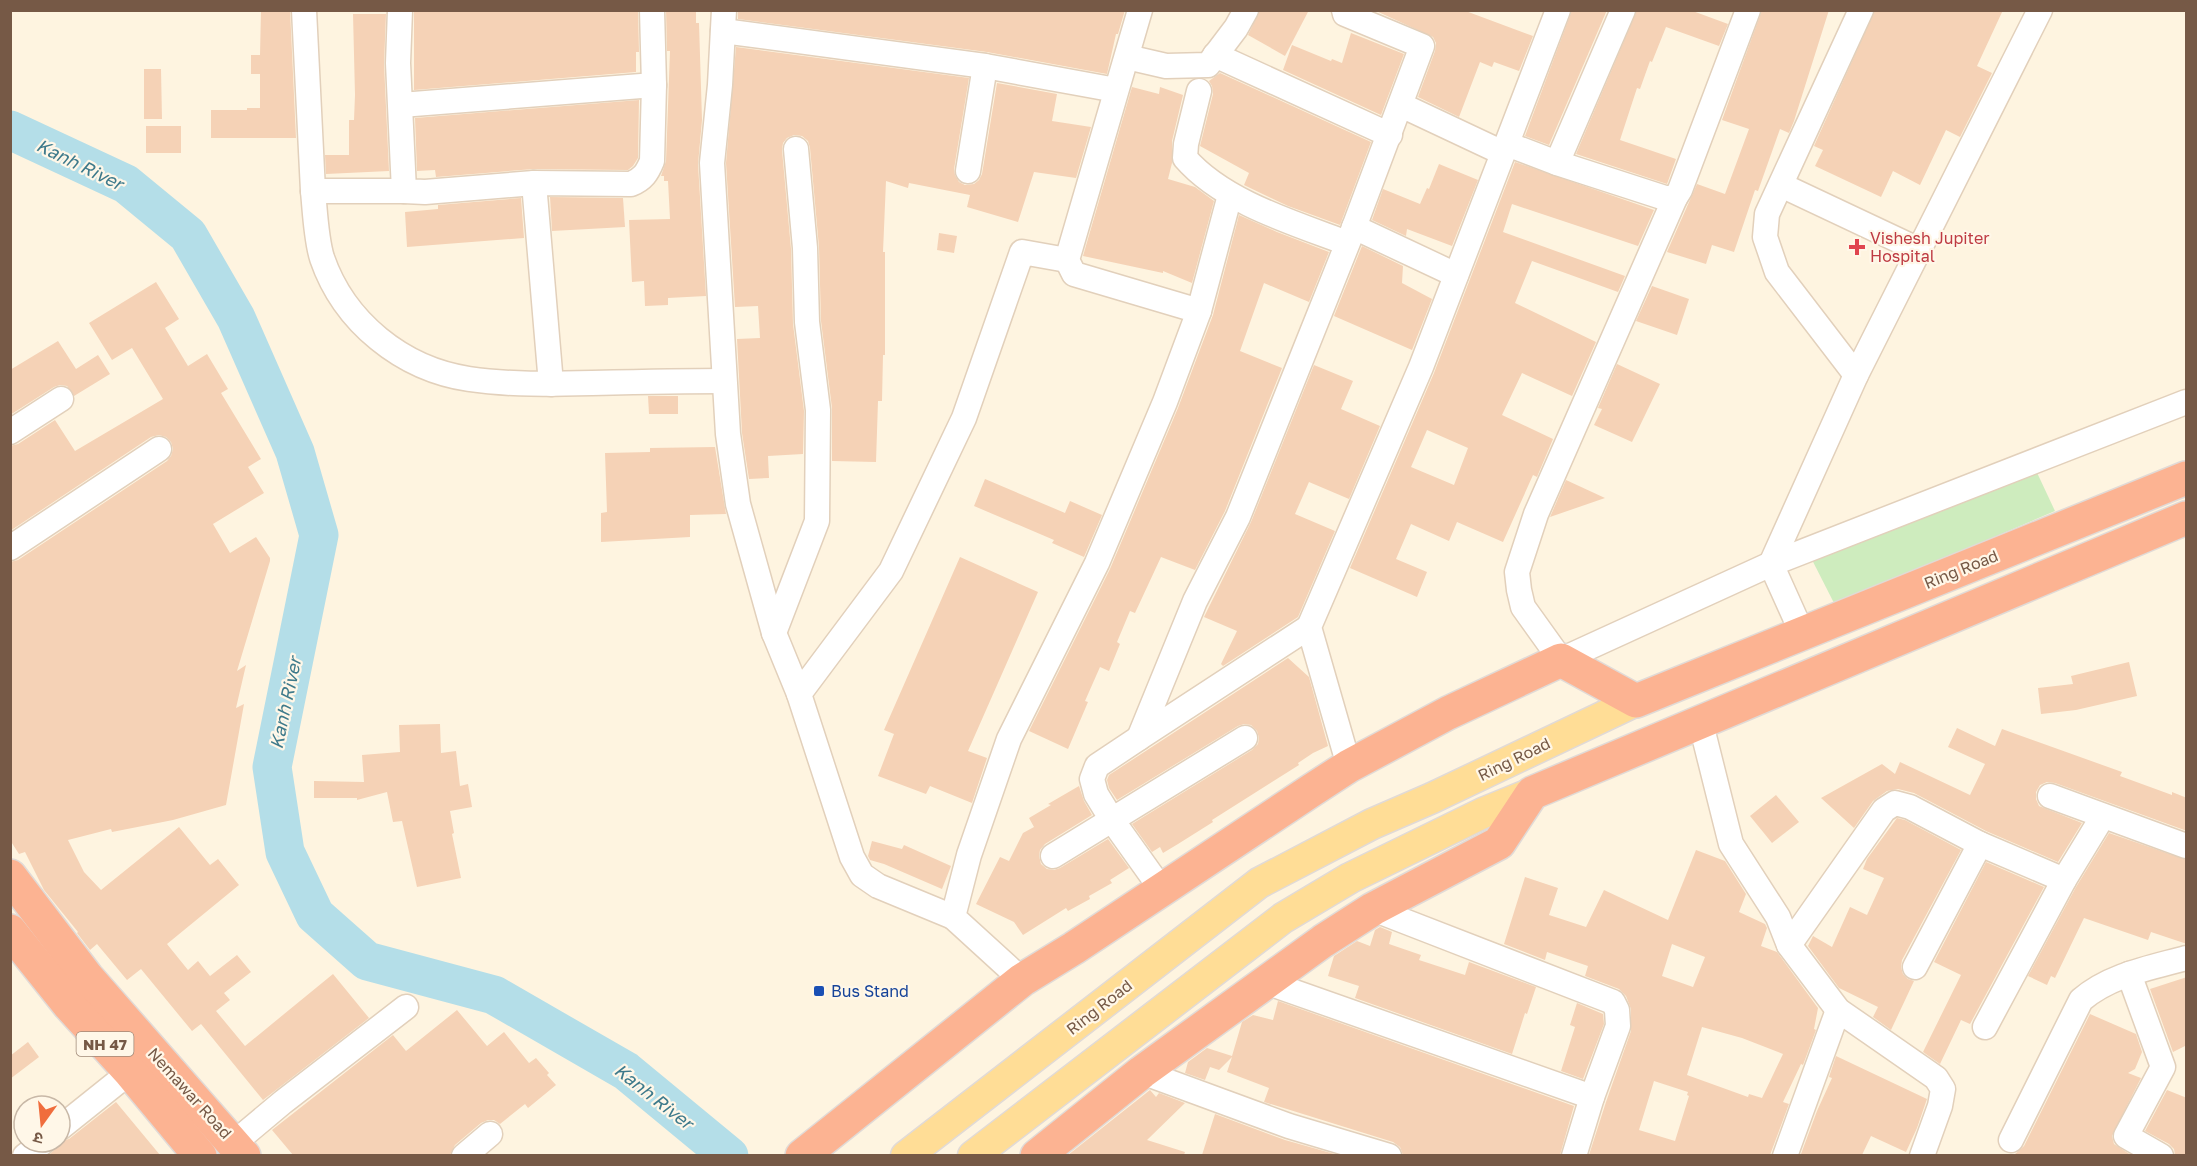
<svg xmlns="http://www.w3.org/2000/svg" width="2197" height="1166" viewBox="0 0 2197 1166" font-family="'Golos Text','Noto Sans Devanagari',sans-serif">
  <rect width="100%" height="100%" fill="#fef4e0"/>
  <polygon fill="#ceecbe" points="2032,462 2055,511 1835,605 1807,550"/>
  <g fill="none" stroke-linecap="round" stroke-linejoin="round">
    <polyline stroke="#b4dee8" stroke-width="39" points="10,130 126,184 188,235 236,318 295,452 319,535 272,767 285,852 315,915 367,961 494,995 626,1071 729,1156"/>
  </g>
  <g fill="#f5d2b6" fill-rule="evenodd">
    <polygon points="261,10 290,10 296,138 211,138 211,110 247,110 247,108 260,108 260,74 251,74 251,55 260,55"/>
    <polygon points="414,10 638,10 639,52 636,52 636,72 414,90"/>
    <polygon points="666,10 696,10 696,23 699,23 702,120 698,164 706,296 668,298 668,305 645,306 644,281 632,282 629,220 670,219 668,181 664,181 664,176 661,176 666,161 670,51 667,51"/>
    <polygon points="738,10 1125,10 1118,34 1116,34 1107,74 987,52 738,19"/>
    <polygon points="1260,10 1309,10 1285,56 1248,35"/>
    <polygon points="1374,10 1463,10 1533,36 1519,71 1494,62 1492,67 1480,62 1459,117 1418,97 1435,51 1436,43 1433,37"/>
    <polygon points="1572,10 1607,10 1549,145 1525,136"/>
    <polygon points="1637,10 1690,10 1728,24 1719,46 1666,27 1652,62 1650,61 1640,89 1637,88 1620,140 1676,159 1667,184 1576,154"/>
    <polygon points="1762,10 1829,10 1794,121 1789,133 1780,129 1758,191 1755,190 1734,252 1712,245 1706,264 1667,252 1697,184 1725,194 1749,129 1722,120"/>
    <polygon points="1875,10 2003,10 1977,66 1992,73 1960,137 1946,130 1920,185 1893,171 1881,197 1815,166 1823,150 1814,146"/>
    <polygon points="353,14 386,14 384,64 389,171 326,174 325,155 349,155 349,120 354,120 355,95"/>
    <polygon points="1351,33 1404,54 1381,115 1283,70 1292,45 1331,61 1332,59 1342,63"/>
    <polygon points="736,47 969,78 954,169 955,175 959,182 965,185 974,184 979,180 982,174 997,83 1057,94 1052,121 1091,127 1076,178 1034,172 1018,222 967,207 970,195 909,183 908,188 886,181 883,252 885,252 885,355 883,355 882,401 878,401 876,462 832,461 832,408 821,321 819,247 810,148 808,141 802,136 794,135 787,138 783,143 782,150 791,249 793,324 804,411 803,454 768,456 769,478 749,479 742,433 737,339 760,338 758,306 735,307 726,163"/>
    <polygon points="144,69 161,69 162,119 144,119"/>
    <polygon points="1220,73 1371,142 1340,225 1288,206 1246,186 1244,185 1249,173 1200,146 1213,94 1212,86 1209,81"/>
    <polygon points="1132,87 1159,94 1160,87 1183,95 1172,141 1172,163 1168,179 1195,187 1214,201 1192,283 1163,271 1163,273 1083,256"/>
    <polygon points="639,100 638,158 633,166 628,170 534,169 436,177 435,170 417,171 415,118"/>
    <rect x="146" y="126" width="35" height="27"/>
    <path d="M1515 162 1654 210 1638 246 1512 204 1503 232 1625 276 1618 292 1532 261 1515 303 1596 342 1572 396 1522 373 1502 415 1553 439 1537 477 1533 475 1503 542 1457 522 1449 541 1411 524 1396 559 1427 572 1417 597 1350 568 1434 373ZM1427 430 1468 448 1454 485 1411 467Z"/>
    <polygon points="1439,164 1478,180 1452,246 1407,229 1406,236 1372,220 1383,189 1420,204 1427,188 1429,189"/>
    <polygon points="550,197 623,198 625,227 552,231"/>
    <polygon points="521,198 524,238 407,247 405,212 438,209 438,205"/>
    <polygon points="1239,215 1277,232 1329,252 1309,302 1264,283 1240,351 1282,368 1225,511 1195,570 1161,557 1135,613 1130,611 1117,642 1120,644 1109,671 1100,667 1085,701 1088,702 1068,749 1029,731 1110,569 1178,408 1213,315"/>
    <polygon points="939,233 957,236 954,253 937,250"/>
    <polygon points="1362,246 1403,266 1402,283 1432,299 1412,350 1334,316"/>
    <polygon points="156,282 179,319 165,328 188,366 207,354 228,389 221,393 261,459 248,467 264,493 213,524 230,553 256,537 270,558 270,561 237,671 246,665 236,708 244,704 226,805 173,820 112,832 111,829 68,840 84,872 101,890 179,827 210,865 218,859 239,885 167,944 188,970 198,961 210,976 237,955 251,972 224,993 230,1000 216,1011 245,1046 333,974 369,1018 263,1100 201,1024 192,1031 141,969 127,980 97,944 90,950 77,933 78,932 44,890 25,852 19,854 10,840 10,562 18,560 167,461 171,456 173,449 171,442 166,437 159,435 151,437 10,531 10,446 18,444 55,420 75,451 163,399 132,348 112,360 89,323"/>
    <polygon points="1652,286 1689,299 1677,335 1636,321"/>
    <polygon points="58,341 76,369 98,355 110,374 74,396 67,386 60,385 54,387 10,415 10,370"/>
    <polygon points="1617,364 1660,384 1632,442 1594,425 1602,409 1598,408"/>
    <polygon points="1314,365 1353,381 1341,409 1380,426 1349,499 1309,482 1295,514 1335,531 1298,617 1223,666 1221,664 1237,631 1204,617 1251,522"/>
    <polygon points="648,396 678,396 678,414 649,414"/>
    <polygon points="715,447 726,514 690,515 690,537 601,542 601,513 607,512 605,453 650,452 650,448"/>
    <polygon points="985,479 1065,513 1070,501 1102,515 1084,557 1052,543 1054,540 974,506"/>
    <polygon points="1566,480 1605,498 1550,517"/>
    <polygon points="960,557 1038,592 968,751 987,758 972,803 930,786 926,794 878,776 894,734 884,730"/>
    <polygon points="1288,658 1309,677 1328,746 1313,753 1298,763 1299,765 1212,820 1213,822 1178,844 1163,853 1160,847 1152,852 1132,824 1252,750 1258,744 1259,738 1257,731 1251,725 1244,724 1238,726 1117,800 1109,788 1107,780 1109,775"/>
    <polygon points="2129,662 2137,696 2076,710 2041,714 2038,688 2073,684 2071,676"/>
    <polygon points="440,724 441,753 456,751 460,786 468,784 472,807 450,811 454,833 452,834 461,878 417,887 402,821 393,822 387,792 357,800 357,798 314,798 314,781 364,782 362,755 400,752 399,725"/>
    <polygon points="1957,728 1995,746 2002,729 2122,772 2120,776 2172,795 2172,792 2187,798 2187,831 2055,783 2047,782 2040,785 2036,792 2036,799 2039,806 2082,823 2058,862 1986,831 1914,793 1898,789 1887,791 1873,801 1854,828 1821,798 1882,764 1895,774 1900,762 1970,795 1985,764 1948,747"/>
    <polygon points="1079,786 1084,801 1092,815 1045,844 1040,850 1039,856 1041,864 1047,869 1054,870 1060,868 1108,839 1129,868 1110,880 1112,883 1089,896 1090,899 1068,911 1066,908 1023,935 1014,922 976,904 1000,857 1009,861 1023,833 1034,827 1029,818 1051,805 1048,804"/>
    <polygon points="1776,795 1799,822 1772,843 1750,816"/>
    <polygon points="1897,818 1905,820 1961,850 1902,960 1901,967 1903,974 1908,979 1914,981 1891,1030 1873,1017 1878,1007 1839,988 1808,946 1813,936 1832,947 1850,907 1867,915 1884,878 1863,869 1867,859"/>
    <polygon points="2109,833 2187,860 2187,944 2151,932 2148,940 2084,918 2055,978 2051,976 2047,985 2028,976 2076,887"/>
    <polygon points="872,841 902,849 904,845 951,866 942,889 884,864 870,860 868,856"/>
    <path d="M1696 850 1725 861 1746 894 1739 912 1765 924 1767 928 1761 946 1777 952 1818 1008 1814 1029 1816 1030 1803 1065 1801 1064 1783 1102 1789 1104 1770 1155H1589L1606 1102 1631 1031V1009L1626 996 1619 989 1585 976 1588 966 1547 952 1545 960 1504 944 1525 877 1558 888 1549 915 1586 927 1604 890 1668 920ZM1672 944 1705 957 1693 987 1662 976ZM1702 1027 1742 1038 1783 1054 1762 1098 1749 1094 1748 1097 1687 1075ZM1654 1081 1688 1092 1687 1095 1689 1096 1675 1141 1639 1130Z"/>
    <polygon points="1986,862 2044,887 1970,1024 1961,1020 1940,1064 1923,1052 1961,975 1934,962"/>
    <polygon points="1380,927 1392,932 1389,944 1421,955 1419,960 1465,975 1469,962 1536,987 1527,1014 1525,1013 1512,1054 1355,998 1359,986 1328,976 1334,956 1357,941 1370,946 1375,930"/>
    <polygon points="2187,977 2187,1045 2173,1052 2150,989"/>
    <polygon points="1278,1001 1574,1106 1560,1155 1403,1155 1400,1147 1393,1142 1264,1102 1269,1088 1227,1072 1232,1057 1219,1070 1210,1067 1205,1080 1185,1073 1188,1062 1207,1048 1232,1056 1242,1022 1253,1015 1273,1020"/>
    <polygon points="1577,1003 1603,1014 1604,1024 1583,1079 1561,1071 1575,1027 1570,1025"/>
    <polygon points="457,1010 487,1046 504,1032 529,1063 536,1058 549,1073 547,1075 556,1085 528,1108 525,1104 500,1124 494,1120 488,1120 481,1123 455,1145 450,1155 293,1155 272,1130 393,1035 406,1051"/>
    <polygon points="2090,1014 2136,1034 2142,1052 2135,1069 2128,1073 2141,1078 2112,1136 2114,1144 2131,1155 2014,1155 2024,1146"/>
    <polygon points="28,1042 39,1057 10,1079 10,1056"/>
    <polygon points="1836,1056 1927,1099 1917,1128 1906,1152 1871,1136 1862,1155 1801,1154 1817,1111 1832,1078 1829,1077"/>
    <polygon points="1150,1090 1156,1097 1159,1093 1185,1103 1147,1140 1185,1152 1184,1155 1068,1155"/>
    <polygon points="2167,1090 2187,1098 2187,1155 2175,1155 2174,1149 2169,1144 2145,1131"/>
    <polygon points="116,1102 160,1155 49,1155 56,1148 57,1142 69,1139"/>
    <polygon points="1215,1114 1285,1140 1338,1155 1202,1155"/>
  </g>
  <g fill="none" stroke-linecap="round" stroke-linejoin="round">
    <defs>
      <g id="minor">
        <polyline points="304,10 313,191 404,191"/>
        <path d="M400 10 398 63 404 191 425 192 534 183 631 184C643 179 647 173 652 161L654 85 652 10"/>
        <polyline points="724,10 720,85 712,163 728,434 738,504 774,633 799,694"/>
        <polyline points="723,31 985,66 1116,90"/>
        <polyline points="1215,55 1390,135"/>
        <polyline points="1127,57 1166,66 1208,65 1236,28 1246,10"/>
        <path d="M1199 91 1186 144 1185 158C1223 202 1294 223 1347 243"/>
        <polyline points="401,105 654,85"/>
        <polyline points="1401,105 1503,153"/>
        <polyline points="1507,144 1557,163 1665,198 1675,198 1680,190 1748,10"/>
        <polyline points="1557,163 1623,10"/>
        <polyline points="968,171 985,66"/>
        <polyline points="534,183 551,384"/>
        <polyline points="1781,185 1919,250"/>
        <path d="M313 191C315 211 316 239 322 258 344 322 402 369 469 379 510 385 551 384 592 383 636 382 680 381 724 381"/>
        <polyline points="1675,198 1536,514 1517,572 1519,590 1523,607 1561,660 1771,564 2186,402"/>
        <polyline points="1354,227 1456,275"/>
        <polyline points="1199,311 1230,195"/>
        <polyline points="1856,375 1777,272 1765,237 1767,214 1861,10"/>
        <polyline points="10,432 61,399"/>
        <polyline points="10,548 159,449"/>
        <polyline points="1309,627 1139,738 1195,601 1238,517 1353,230 1422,46 1345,14 1344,10"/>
        <polyline points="774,633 817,521 818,410 807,322 805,248 796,149"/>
        <polyline points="1802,633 1771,564 1856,375 2040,10"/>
        <polyline points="1701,724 1731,844 1778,917 1789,945 1838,1010 1936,1078 1943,1089 1940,1106 1922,1156"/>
        <polyline points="1139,738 1097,766 1092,779 1096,794 1112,820 1162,890"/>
        <polyline points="1349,766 1309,627 1421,367 1558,10"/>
        <polyline points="2050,796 2186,846"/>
        <polyline points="1053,856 1245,738"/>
        <polyline points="1373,909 1613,1002 1617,1010 1618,1026 1592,1097"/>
        <polyline points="953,917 878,886 862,875 852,857 799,694 891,571 964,418 1022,252 1067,260"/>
        <polyline points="1789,945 1884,810 1895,803 1910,807 1980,844 2064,880 2103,816"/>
        <polyline points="1915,967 1980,844"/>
        <polyline points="2129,974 2163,1067 2126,1136 2161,1156"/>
        <polyline points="1022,980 953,917 969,855 1009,739 1097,563 1165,402 1199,311 1074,274 1067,260 1140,10"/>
        <polyline points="1266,982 1592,1097 1574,1156"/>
        <polyline points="1985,1027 2064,880"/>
        <polyline points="1142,1072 1289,1126 1389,1156"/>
        <polyline points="60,1128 130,1072"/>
        <path d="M2011 1140 2081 1000C2110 975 2150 968 2186 958"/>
        <polyline points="234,1143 283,1102 406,1007"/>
        <polyline points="25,1156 43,1142"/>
        <polyline points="464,1156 490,1134"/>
        <polyline points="1785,1156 1838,1010"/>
      </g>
      <g id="major">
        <polyline points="906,1156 1259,883 1372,824 1432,798 1636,701"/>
        <polyline points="973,1156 1283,918 1350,878 1483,813 1532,793"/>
      </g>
      <g id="highway">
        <polyline points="10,876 87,977 244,1156"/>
        <polyline points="10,931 69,1005 130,1072 200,1156"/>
        <polyline points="802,1156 1022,980 1074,948 1312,790 1349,766 1448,713 1561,660 1636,701 2186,478"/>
        <polyline points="1037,1156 1142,1072 1323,941 1373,909 1499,843 1532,793 2186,518"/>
      </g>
    </defs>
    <use href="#minor" stroke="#e2d0bb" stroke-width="27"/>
    <use href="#major" stroke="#e1dad6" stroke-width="33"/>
    <use href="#highway" stroke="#e1dad6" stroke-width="36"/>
    <use href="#minor" stroke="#fff" stroke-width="24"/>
    <use href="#major" stroke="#ffdd96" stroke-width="30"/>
    <use href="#highway" stroke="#fcb392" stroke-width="33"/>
  </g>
  <path fill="#e0444e" stroke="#fff7e8" stroke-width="2" d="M1854 238h6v6h6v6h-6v6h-6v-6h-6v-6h6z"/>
  <rect fill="#1a4fb4" stroke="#fff7e8" stroke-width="2" x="813" y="985" width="12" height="12" rx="3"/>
  <g text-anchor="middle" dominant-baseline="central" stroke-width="4.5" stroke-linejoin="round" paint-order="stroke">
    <rect fill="#fff7e8" stroke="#9f8877" stroke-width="1.5" x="76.5" y="1032" width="57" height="24" rx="4.5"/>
    <g font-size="15" font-weight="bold" fill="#765946">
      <text x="105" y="1044">NH 47</text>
    </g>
    <g font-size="16" fill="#be3a42" stroke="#fff7e8" text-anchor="start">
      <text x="1870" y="238">Vishesh Jupiter<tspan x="1870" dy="18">Hospital</tspan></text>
    </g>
    <g font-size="16" fill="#765946" stroke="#fff7e8">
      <text transform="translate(1961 569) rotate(-22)">Ring Road</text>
      <text transform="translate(1514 759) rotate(-26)">Ring Road</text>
      <text transform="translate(1099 1007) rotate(-38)">Ring Road</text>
      <text transform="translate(190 1093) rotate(48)">Nemawar Road</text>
    </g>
    <g font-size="16" fill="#164399" stroke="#fff7e8" text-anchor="start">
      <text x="831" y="991">Bus Stand</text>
    </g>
    <g font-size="18" font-style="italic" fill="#3e7a8b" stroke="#fff7e8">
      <text transform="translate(80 164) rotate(26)">Kanh River</text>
      <text transform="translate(285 703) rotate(-78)">Kanh River</text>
      <text transform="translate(654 1096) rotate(38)">Kanh River</text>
    </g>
  </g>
  <rect width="2197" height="1166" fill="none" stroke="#765946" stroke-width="24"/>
  <g transform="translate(42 1124) rotate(195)"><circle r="28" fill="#fff7e8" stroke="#c8b8a7" stroke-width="1.5"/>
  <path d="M0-4.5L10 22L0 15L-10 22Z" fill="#f06d3d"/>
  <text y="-9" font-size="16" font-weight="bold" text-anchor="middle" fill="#765946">उ</text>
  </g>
</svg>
